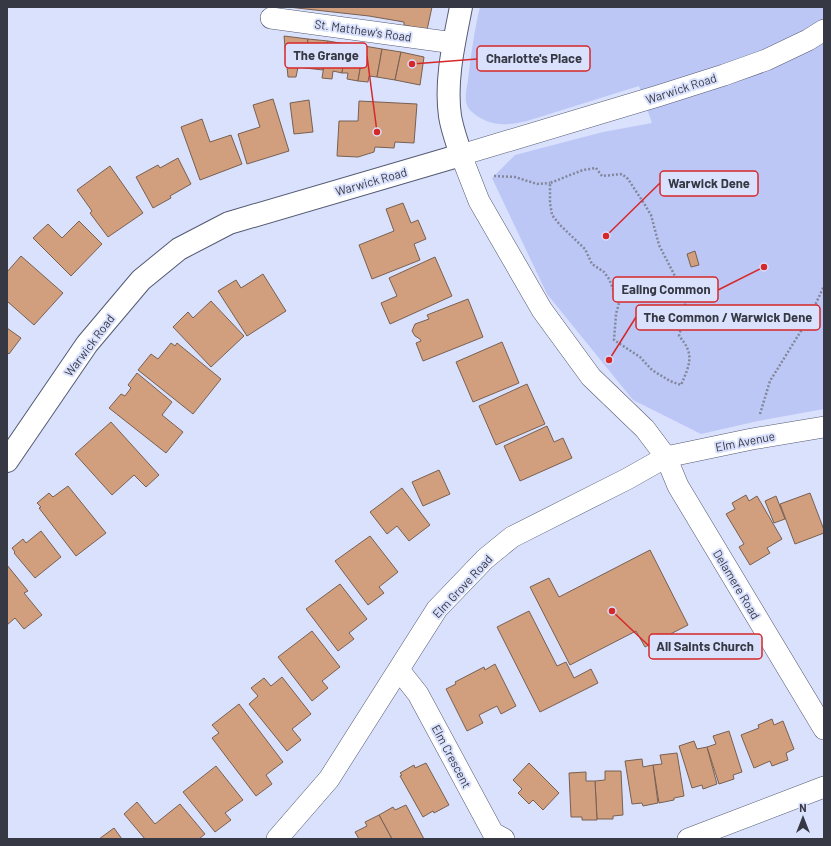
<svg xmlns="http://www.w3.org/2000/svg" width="831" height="846" viewBox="0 0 831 846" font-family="Barlow,sans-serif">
  <rect width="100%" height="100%" fill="#dae1fd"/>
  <path fill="#bcc7f6" d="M480 7H824V409L758 421 701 434 633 400 547 294 492 178 515 155 603 132 652 123 639 86 527 121C510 125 493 127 477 116 473 113 468 109 467 105 464 98 467 87 468 80 471 56 474 31 480 7Z"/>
  <g fill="#d19e7e" stroke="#786051">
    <polygon points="288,7 432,7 427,30 404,25 404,22 369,16"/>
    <polygon points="284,36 308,39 305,68 298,67 296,77 288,77"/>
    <polygon points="308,39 328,41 323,70 305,68"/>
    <polygon points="328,41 346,44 342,73 333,71 332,79 322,78"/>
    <polygon points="346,44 364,46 358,81 347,79 348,73 342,73"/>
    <polygon points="364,46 382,49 377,77 369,76 368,82 358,81"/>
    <polygon points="382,49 401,52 395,80 377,77"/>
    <polygon points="401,52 424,57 420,85 395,80"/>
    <polygon points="273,99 289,151 247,164 238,134 260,127 253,105"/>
    <polygon points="309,100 313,132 294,134 290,103"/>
    <polygon points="359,101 417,104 414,143 395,142 394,148 375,147 374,152 358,157 337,156 339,121 358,121"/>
    <polygon points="202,119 210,142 231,135 242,164 200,180 181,127"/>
    <polygon points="178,158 191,184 170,196 171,198 153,208 136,177 158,165 160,168"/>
    <polygon points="110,166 143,213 108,237 90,213 92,211 77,190"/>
    <polygon points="403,203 411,223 418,220 426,239 414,244 420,260 372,279 359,245 394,231 386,209"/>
    <polygon points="79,221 102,244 71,276 33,238 48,224 62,238"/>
    <polygon points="695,251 699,265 691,267 687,254"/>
    <polygon points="21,256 63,293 34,325 8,302 7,304 7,272"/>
    <polygon points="435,257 452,296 390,324 381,303 397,296 389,278"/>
    <polygon points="263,274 286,311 247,336 218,291 236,280 241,288"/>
    <polygon points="468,299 483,337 423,361 416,343 421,341 420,339 415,336 412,331 415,324 429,319 427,315"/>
    <polygon points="211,301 244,336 211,367 173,327 188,312 193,318"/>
    <polygon points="7,328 21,338 9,354 7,352"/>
    <polygon points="502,342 519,383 473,402 456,362"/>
    <polygon points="171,343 175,346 177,343 221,379 193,414 138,370 151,354 158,359"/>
    <polygon points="137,373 172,402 162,415 183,432 166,453 109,408 121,394 125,396 131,388 128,385"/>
    <polygon points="527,384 545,424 496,445 479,406"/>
    <polygon points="111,422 159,475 146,487 134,475 112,495 75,454"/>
    <polygon points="547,426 554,442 563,438 572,458 520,481 504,446"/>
    <polygon points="439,470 450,494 423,506 412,482"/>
    <polygon points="68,486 106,533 76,556 39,508 41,507 37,503 49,493 53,497"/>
    <polygon points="402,488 430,525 409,541 397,526 387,534 370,512"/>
    <polygon points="810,493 824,530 824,533 795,544 780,504"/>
    <polygon points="746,495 749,501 757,496 782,539 767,548 770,553 750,565 739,547 744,544 726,514 735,509 732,503"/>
    <polygon points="776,496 785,519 774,523 765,501"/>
    <polygon points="41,531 61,557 35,578 14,553 15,552 12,548 23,539 26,543"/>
    <polygon points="370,536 398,572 379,587 384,593 368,605 335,561"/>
    <polygon points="650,550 688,625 645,647 636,631 570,665 530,587 549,578 559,597"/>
    <polygon points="7,565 28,591 24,593 42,615 24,629 15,618 7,625"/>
    <polygon points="340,584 367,619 349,633 354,639 338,651 306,609"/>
    <polygon points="529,611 557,666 566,662 574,678 591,669 598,683 540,712 497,627"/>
    <polygon points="312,631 340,667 322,681 328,688 312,701 278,657"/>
    <polygon points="495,664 516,706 501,714 497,706 479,715 483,723 467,731 446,689 456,684 455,682 484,667 485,670"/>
    <polygon points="282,677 311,714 292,729 301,740 287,751 249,704 258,696 251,688 264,678 271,686"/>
    <polygon points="239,704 283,762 266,775 272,784 256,796 212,738 219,733 212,725"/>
    <polygon points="772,719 774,725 783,721 794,749 786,753 788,760 772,766 770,761 754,768 741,735 759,728 758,725"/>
    <polygon points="729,731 742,772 733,775 734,779 719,784 707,747 716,744 713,736"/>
    <polygon points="694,741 697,749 707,747 717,784 703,789 702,785 692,788 679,746"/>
    <polygon points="677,753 684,796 674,798 674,800 659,803 653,765 662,764 660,755"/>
    <polygon points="642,759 643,767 653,765 658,803 643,806 642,803 632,804 625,761"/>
    <polygon points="426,763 449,805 434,813 433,811 423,817 400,776 402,775 400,773 414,765 415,768"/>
    <polygon points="529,763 559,793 543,810 533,800 529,804 518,793 522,789 513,780"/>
    <polygon points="216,766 243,800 225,813 231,820 215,832 183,792"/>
    <polygon points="605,771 621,771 623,815 613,816 613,819 597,819 595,781 605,780"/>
    <polygon points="586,772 586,781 595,781 597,820 582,820 582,817 571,817 569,773"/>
    <polygon points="137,802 155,824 180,804 205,834 199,839 145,839 124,814"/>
    <polygon points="406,805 424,839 392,839 379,815 393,807 395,810"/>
    <polygon points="379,815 392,839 359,839 355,832 367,826 365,822"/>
    <polygon points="114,828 122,839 99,839"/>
  </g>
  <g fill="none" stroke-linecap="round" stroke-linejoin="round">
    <defs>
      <g id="minor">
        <polyline points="271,18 454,43"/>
        <polyline points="824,30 808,40 766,60 724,75 658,96 461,155 479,201 542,310 591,377 645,429 666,457 678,486 824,729"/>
        <polyline points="399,670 418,694 493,833 504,839"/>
        <polyline points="277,839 329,779 437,609 485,559 512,537 627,479 666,457 752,439 824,427"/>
        <polyline points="688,839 824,787"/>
      </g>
      <path id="tertiary" d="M7 461 87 344 141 280 179 249 229 223 461 155C457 142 452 129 450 116 445 80 454 43 461 7"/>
    </defs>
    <use href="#minor" stroke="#535970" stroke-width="22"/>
    <use href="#tertiary" stroke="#535970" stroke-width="24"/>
    <g stroke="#83879a" stroke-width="2.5" stroke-dasharray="2 2" stroke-linecap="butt">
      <path d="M596 168 602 176 622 174 628 179 645 205 651 215 659 245 678 282 685 302 686 316 681 328 679 336C695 354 690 364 681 385L670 381 652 370 640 357 614 340 616 314 619 303 609 279 604 272 592 264 585 249 560 225 552 215 550 203V183L583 170Z"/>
      <polyline points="494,176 515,177 537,184 550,183"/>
      <polyline points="760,414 770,381 809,318 824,286"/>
    </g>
    <use href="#minor" stroke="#fff" stroke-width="21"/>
    <use href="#tertiary" stroke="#fff" stroke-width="22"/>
  </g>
  <g text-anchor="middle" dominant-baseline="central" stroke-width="4" stroke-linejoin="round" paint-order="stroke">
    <g font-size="12" fill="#363843" stroke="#dae1fd">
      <text transform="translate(363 30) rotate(8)">St. Matthew's Road</text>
      <text transform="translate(681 88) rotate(-18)">Warwick Road</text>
      <text transform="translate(371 181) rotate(-16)">Warwick Road</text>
      <text transform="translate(89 345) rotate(-53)">Warwick Road</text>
      <text transform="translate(745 441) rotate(-11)">Elm Avenue</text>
      <text transform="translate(737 584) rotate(59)">Delamere Road</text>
      <text transform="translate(462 586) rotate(-47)">Elm Grove Road</text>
      <text transform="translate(452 756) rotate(62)">Elm Crescent</text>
    </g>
  </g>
  <path fill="none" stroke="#d62828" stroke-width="1.5" d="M377 132L367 56M412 64L477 59M606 236L660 183M764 267L718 290M609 360L636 317M612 611L649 646"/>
  <g fill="#d62828" stroke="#dae1fd" stroke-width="1.5">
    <circle cx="377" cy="132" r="4"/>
    <circle cx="412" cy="64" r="4"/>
    <circle cx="606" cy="236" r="4"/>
    <circle cx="764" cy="267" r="4"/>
    <circle cx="609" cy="360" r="4"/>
    <circle cx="612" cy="611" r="4"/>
  </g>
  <g fill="#dae1fd" stroke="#d62828" stroke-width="1.5">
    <rect x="285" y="43" width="82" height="25" rx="4"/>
    <rect x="477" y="46" width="113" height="25" rx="4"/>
    <rect x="660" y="171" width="98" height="25" rx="4"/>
    <rect x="613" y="277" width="105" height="25" rx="4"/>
    <rect x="636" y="305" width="184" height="25" rx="4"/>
    <rect x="649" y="634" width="113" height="25" rx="4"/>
  </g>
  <g font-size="13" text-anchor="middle" font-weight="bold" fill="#363843">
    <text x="326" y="60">The Grange</text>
    <text x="534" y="63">Charlotte's Place</text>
    <text x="709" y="188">Warwick Dene</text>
    <text x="666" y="294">Ealing Common</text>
    <text x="728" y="322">The Common / Warwick Dene</text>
    <text x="705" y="651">All Saints Church</text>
  </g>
  <rect width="831" height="846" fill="none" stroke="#363843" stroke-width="16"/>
  <g transform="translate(803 818)" stroke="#dae1fd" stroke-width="3" paint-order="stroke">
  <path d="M0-3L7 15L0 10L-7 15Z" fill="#363843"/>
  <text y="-6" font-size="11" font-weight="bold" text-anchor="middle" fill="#363843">N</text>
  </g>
</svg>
